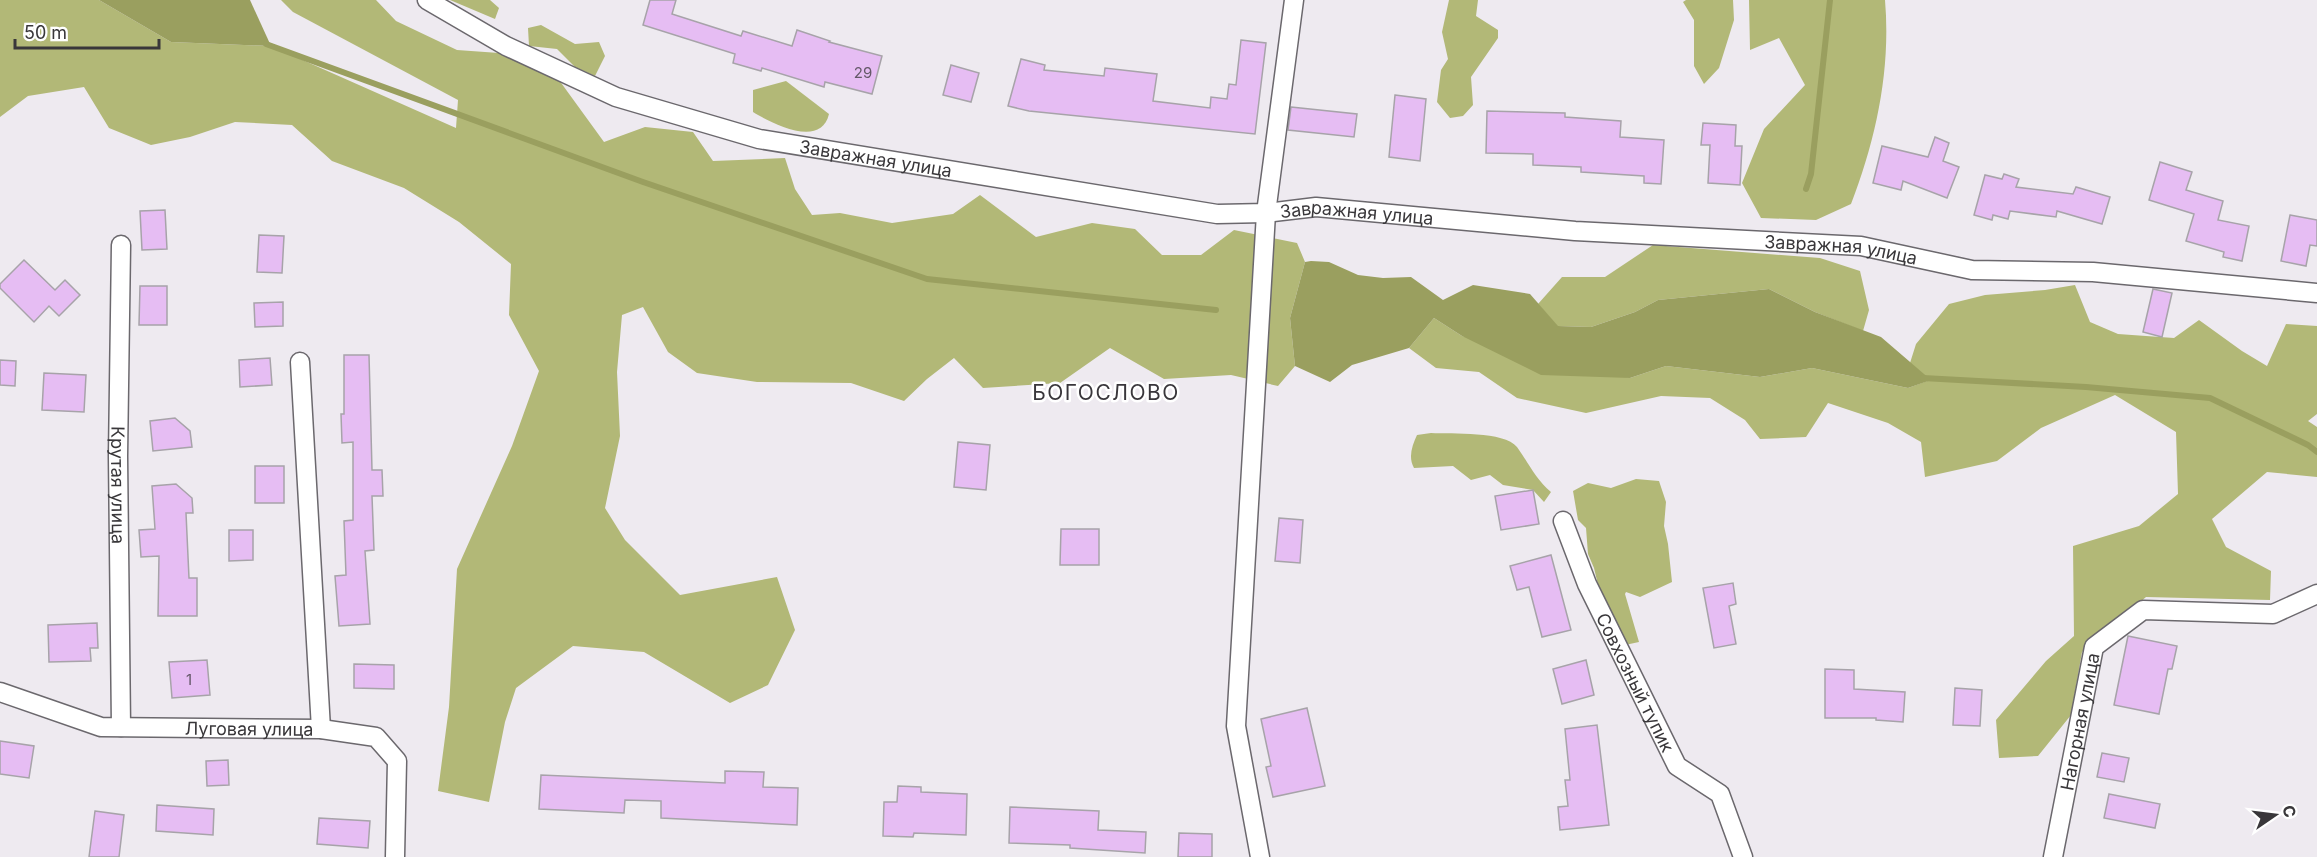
<svg xmlns="http://www.w3.org/2000/svg" width="2317" height="857" viewBox="0 0 2317 857" font-family="Inter,sans-serif">
  <rect width="100%" height="100%" fill="#eeeaf0"/>
  <g fill="#b2b877">
    <polygon points="0,0 99,0 171,42 271,46 456,128 458,100 293,12 281,0 376,0 396,21 457,50 499,53 559,80 604,142 645,127 693,132 713,161 785,158 795,189 812,215 840,213 892,223 953,214 980,195 1036,237 1092,223 1135,229 1162,255 1201,255 1234,230 1297,243 1305,262 1290,318 1295,366 1278,386 1231,375 1164,379 1110,348 1060,383 983,388 954,358 927,379 904,401 851,383 757,382 697,373 668,352 643,307 622,315 617,372 620,436 605,508 625,540 680,595 777,577 795,630 768,685 730,703 644,652 573,646 516,688 505,722 489,802 438,791 449,707 457,569 512,446 539,371 509,315 511,264 459,222 404,188 332,161 292,125 235,122 190,137 151,145 109,128 84,87 28,96 0,117"/>
    <polygon points="450,0 490,0 499,8 495,19"/>
    <polygon points="1449,0 1478,0 1476,16 1498,30 1498,38 1471,77 1473,105 1463,116 1450,118 1437,102 1441,70 1448,59 1442,32"/>
    <polygon points="1686,0 1733,0 1734,20 1719,68 1704,84 1694,66 1694,20 1683,2"/>
    <path d="M1749 0H1885C1891 70 1876 139 1851 204L1816 220 1761 218 1742 183 1764 129 1805 85 1779 38 1750 50Z"/>
    <polygon points="541,25 575,44 599,42 605,56 595,76 575,67 557,49 529,46 528,28"/>
    <path d="M786 81 829 114C821 149 771 123 753 112V90Z"/>
    <polygon points="1653,245 1820,258 1860,271 1869,310 1863,331 1815,312 1769,289 1658,300 1635,312 1591,327 1557,326 1538,304 1562,277 1605,277"/>
    <polygon points="2075,285 2090,322 2118,334 2174,338 2199,320 2242,351 2267,366 2286,324 2317,326 2317,414 2308,421 2317,427 2317,477 2267,472 2212,519 2226,547 2271,571 2270,600 2146,597 2082,652 2071,715 2038,756 1999,758 1996,720 2046,661 2074,636 2073,546 2139,526 2178,494 2176,432 2115,395 2041,428 1997,461 1925,477 1921,442 1888,423 1828,403 1806,437 1760,439 1745,420 1710,398 1661,396 1586,413 1517,398 1479,372 1436,368 1409,348 1434,318 1462,336 1630,378 1666,366 1760,377 1812,368 1908,388 1930,380 1910,363 1916,344 1949,304 1985,295 2045,290"/>
    <path d="M1431 433C1452 434 1504 431 1517 447 1528 462 1536 480 1551 492L1544 502 1533 490 1503 485 1490 475 1471 480 1453 466 1414 468C1408 457 1412 446 1417 435Z"/>
    <polygon points="1636,479 1659,481 1666,502 1664,526 1668,544 1672,582 1640,597 1626,592 1625,594 1639,642 1625,645 1604,610 1594,568 1588,554 1586,528 1578,520 1573,491 1588,483 1611,488"/>
  </g>
  <g fill="#9a9f5f">
    <polygon points="99,0 250,0 271,46 171,42"/>
    <polygon points="1311,261 1329,262 1358,275 1383,278 1411,277 1443,300 1473,285 1530,294 1558,326 1591,327 1635,312 1658,300 1769,289 1815,312 1881,337 1931,380 1908,388 1812,368 1760,377 1666,366 1630,378 1541,375 1462,336 1434,318 1409,348 1352,365 1330,382 1295,366 1290,318 1305,262"/>
  </g>
  <g fill="none" stroke-linecap="round" stroke-linejoin="round">
    <g stroke="#9a9f5f" stroke-width="6">
      <polyline points="266,44 643,182 927,279 1216,310"/>
      <polyline points="1806,189 1811,174 1830,0"/>
      <polyline points="1923,378 2086,387 2210,398 2308,445 2317,452"/>
    </g>
  </g>
  <g fill="#e6bdf3" stroke="#a7a3a9" stroke-width="1.5">
    <polygon points="650,0 676,0 672,14 741,36 743,31 792,46 797,30 830,41 829,42 882,56 872,94 825,82 824,87 762,68 761,71 733,63 735,54 643,25"/>
    <polygon points="1241,40 1266,43 1255,134 1029,111 1008,106 1021,59 1045,65 1044,70 1104,76 1105,68 1157,74 1153,101 1210,108 1211,97 1227,99 1229,84 1236,85"/>
    <polygon points="951,65 979,73 971,102 943,95"/>
    <polygon points="1395,95 1426,99 1420,161 1389,157"/>
    <polygon points="1291,107 1357,114 1354,137 1288,130"/>
    <polygon points="1487,111 1565,113 1565,117 1621,121 1620,137 1664,140 1661,184 1644,183 1644,176 1581,172 1581,167 1533,165 1533,154 1486,153"/>
    <polygon points="1703,123 1736,125 1735,146 1742,146 1740,185 1708,183 1710,145 1701,145"/>
    <polygon points="1935,137 1949,143 1943,161 1959,167 1947,198 1903,181 1901,190 1873,183 1882,146 1928,157"/>
    <polygon points="2160,162 2192,172 2186,190 2223,201 2218,220 2249,226 2242,261 2223,257 2224,252 2186,241 2194,214 2149,200"/>
    <polygon points="2004,174 2019,179 2016,187 2073,194 2076,187 2110,197 2102,224 2057,211 2056,217 2010,211 2008,219 1993,215 1992,220 1974,215 1985,175 2002,179"/>
    <polygon points="165,210 167,249 142,250 140,211"/>
    <polygon points="2290,215 2317,220 2317,246 2310,245 2306,266 2281,261"/>
    <polygon points="259,235 284,236 282,273 257,272"/>
    <polygon points="24,260 55,290 65,280 80,295 59,316 49,306 34,322 0,288 0,284"/>
    <polygon points="140,286 167,286 167,325 139,325"/>
    <polygon points="2153,289 2172,293 2162,337 2143,332"/>
    <polygon points="283,302 283,326 255,327 254,303"/>
    <polygon points="344,355 369,355 372,470 382,470 383,496 372,496 374,550 365,551 370,624 339,626 335,576 346,575 344,521 353,520 353,442 342,443 341,414 344,414"/>
    <polygon points="270,358 272,385 240,387 239,360"/>
    <polygon points="0,360 16,361 15,386 0,385"/>
    <polygon points="44,373 86,375 84,412 42,410"/>
    <polygon points="175,418 190,431 192,447 153,451 150,421"/>
    <polygon points="958,442 990,445 986,490 954,487"/>
    <rect x="255" y="466" width="29" height="37"/>
    <polygon points="176,484 192,498 193,513 186,513 189,578 197,578 197,616 158,616 159,556 141,557 139,530 155,529 152,486"/>
    <polygon points="1533,490 1539,524 1501,530 1495,496"/>
    <polygon points="1279,518 1303,520 1300,563 1275,561"/>
    <polygon points="1061,529 1099,529 1099,565 1060,565"/>
    <polygon points="229,530 253,530 253,560 229,561"/>
    <polygon points="1551,555 1571,630 1542,637 1529,587 1517,590 1510,566"/>
    <polygon points="1733,583 1736,604 1729,606 1736,644 1714,648 1703,588"/>
    <polygon points="97,623 98,648 90,648 91,661 49,662 48,625"/>
    <polygon points="2128,636 2177,646 2172,669 2168,669 2159,714 2114,705"/>
    <polygon points="207,660 210,695 172,698 169,662"/>
    <polygon points="1586,660 1594,695 1562,704 1553,669"/>
    <polygon points="354,664 394,665 394,689 354,688"/>
    <polygon points="1825,669 1854,670 1854,689 1905,692 1903,722 1876,720 1876,718 1825,718"/>
    <polygon points="1955,688 1982,690 1980,726 1953,725"/>
    <polygon points="1307,708 1325,786 1273,797 1266,767 1271,766 1261,719"/>
    <polygon points="1597,725 1609,825 1560,830 1558,807 1568,806 1565,780 1570,780 1565,729"/>
    <polygon points="0,741 34,746 29,778 0,774"/>
    <polygon points="2102,753 2129,758 2124,782 2097,777"/>
    <polygon points="228,760 229,785 207,786 206,761"/>
    <polygon points="725,771 764,772 763,787 798,788 797,825 661,818 661,801 625,800 624,813 539,809 541,775 725,783"/>
    <polygon points="898,786 921,787 921,792 967,794 966,835 914,833 913,837 883,836 884,802 897,802"/>
    <polygon points="2109,794 2160,804 2155,828 2104,818"/>
    <polygon points="157,805 214,809 213,835 156,831"/>
    <polygon points="1010,807 1099,811 1098,830 1146,832 1145,853 1070,848 1070,845 1009,843"/>
    <polygon points="95,811 124,815 119,857 89,857"/>
    <polygon points="319,818 370,821 368,848 317,844"/>
    <polygon points="1179,833 1212,834 1212,857 1178,857"/>
  </g>
  <g fill="none" stroke-linecap="round" stroke-linejoin="round">
    <defs>
      <g id="minor">
        <path id="s1" d="M427 0 506 46 616 97 759 139 1217 214 1266 213 1316 207 1575 231 1861 246 1972 270 2093 272 2317 293"/>
        <path id="s2" d="M121 245 118 456 121 727"/>
        <polyline points="300,362 321,729"/>
        <path id="s3" d="M1563 521 1587 584 1677 766 1720 794 1743 857"/>
        <path id="s4" d="M0 692 101 727 321 729 376 737 397 761 395 857"/>
        <polyline points="1260,857 1236,726 1266,213 1294,0"/>
        <path id="s5" d="M2053 857 2094 647 2143 610 2273 614 2317 594"/>
      </g>
    </defs>
    <use href="#minor" stroke="#6b686d" stroke-width="21"/>
    <use href="#minor" stroke="#fff" stroke-width="18"/>
  </g>
  <g text-anchor="middle" dominant-baseline="central" stroke-width="5" stroke-linejoin="round" paint-order="stroke">
    <g font-size="15" fill="#645868">
      <text x="863" y="72">29</text>
      <text x="189" y="679">1</text>
    </g>
    <g font-size="18" fill="#39373a" stroke="#fff">
      <text stroke="none"><textPath href="#s1" startOffset="480">Завражная улица</textPath></text>
      <text stroke="none"><textPath href="#s1" startOffset="966">Завражная улица</textPath></text>
      <text stroke="none"><textPath href="#s1" startOffset="1452">Завражная улица</textPath></text>
      <text stroke="none"><textPath href="#s2" startOffset="240">Крутая улица</textPath></text>
      <text stroke="none"><textPath href="#s3" startOffset="177">Совхозный тупик</textPath></text>
      <text stroke="none"><textPath href="#s5" startOffset="138">Нагорная улица</textPath></text>
      <text stroke="none"><textPath href="#s4" startOffset="255">Луговая улица</textPath></text>
    </g>
    <g font-size="21" letter-spacing="1.5" fill="#39363b" stroke="#fff">
      <text x="1106" y="392">БОГОСЛОВО</text>
    </g>
  </g>
  <g transform="translate(2275 815) rotate(76)" stroke="#ffffff" stroke-width="4.5" paint-order="stroke">
  <path d="M0-4.5L10 22L0 15L-10 22Z" fill="#39373a"/>
  <text y="-9" font-size="16" font-weight="bold" text-anchor="middle" fill="#39373a">С</text>
  </g>
  <path d="M15 39v9h144v-9" fill="none" stroke="#39373a" stroke-width="3"/>
  <text x="24" y="39" font-size="18" fill="#39373a" stroke="#ffffff" stroke-width="4.5" paint-order="stroke">50 m</text>
</svg>
